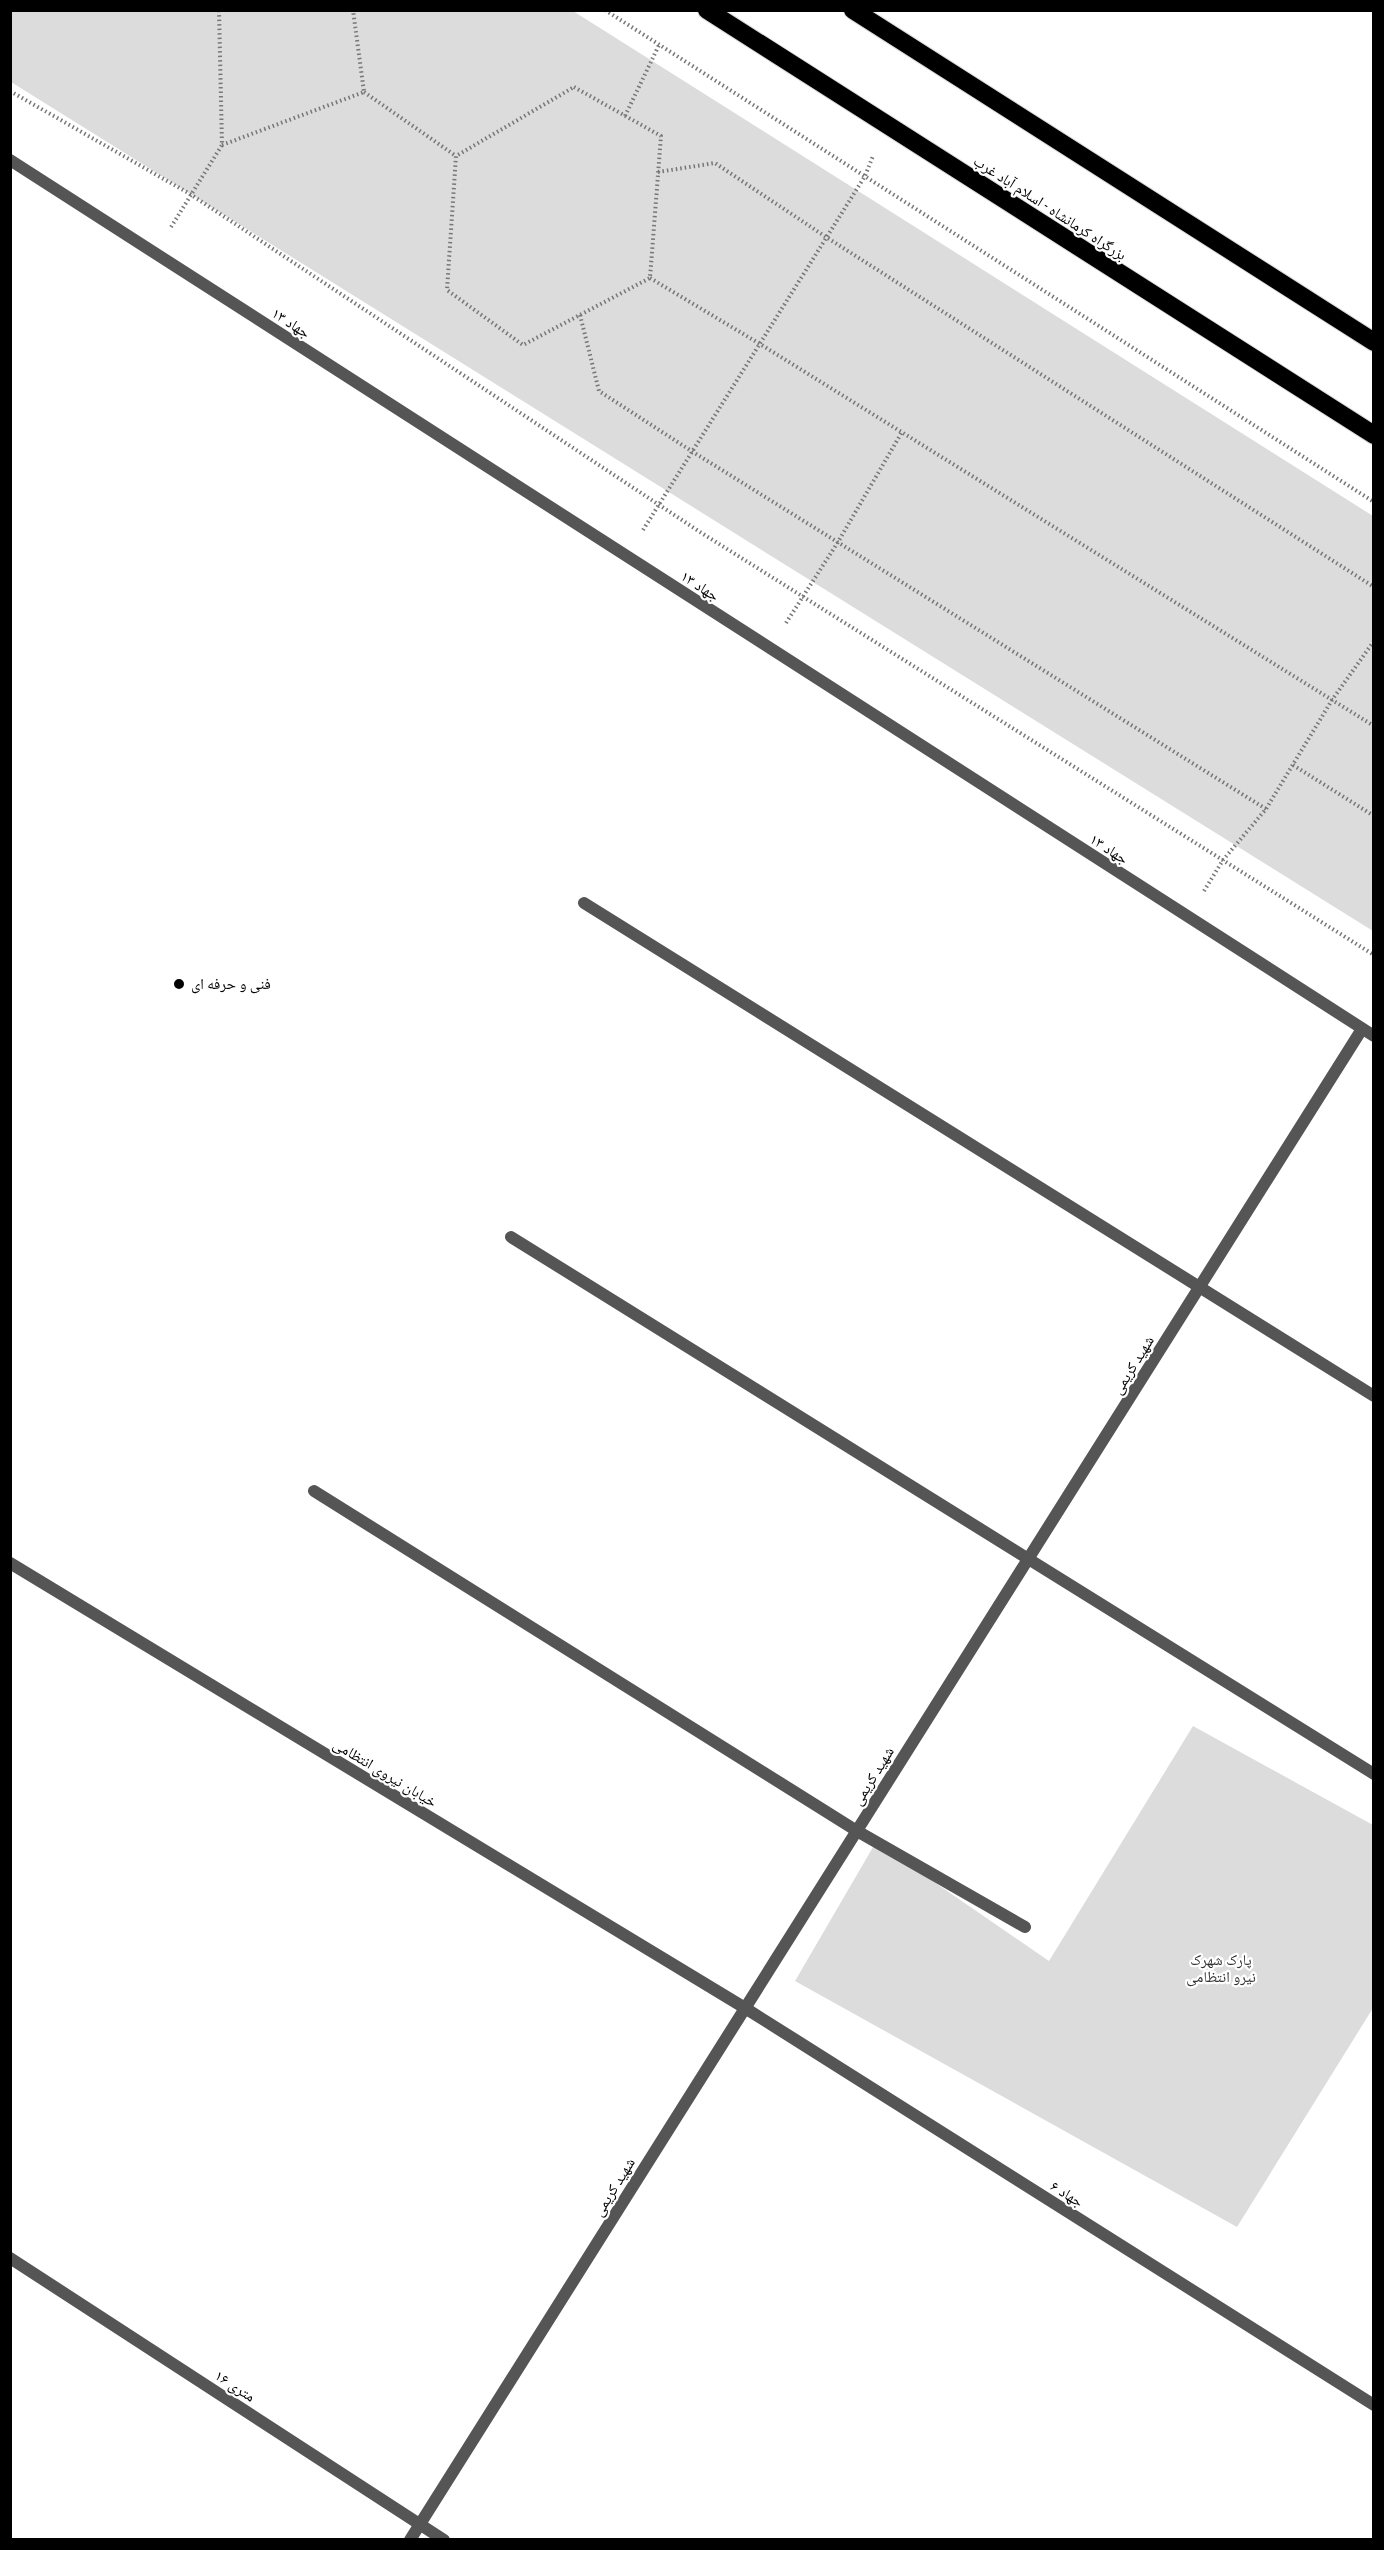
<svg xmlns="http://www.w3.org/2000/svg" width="1384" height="2550" viewBox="0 0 1384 2550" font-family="'Roboto Condensed','Noto Naskh Arabic',sans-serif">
  <rect width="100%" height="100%" fill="#fff"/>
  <g fill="#dcdcdc">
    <polygon points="10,11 573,11 1373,516 1373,931 11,82"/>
    <polygon points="1193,1726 1373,1825 1373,2008 1237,2227 795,1981 876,1842 1049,1961"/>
  </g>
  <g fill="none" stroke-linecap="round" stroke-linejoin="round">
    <defs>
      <g id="highway">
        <polyline points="707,10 1374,435"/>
        <polyline points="853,10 1374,342"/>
      </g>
    </defs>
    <use href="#highway" stroke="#dbdbdb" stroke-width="20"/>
    <g stroke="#777" stroke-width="4" stroke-dasharray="1.5 3" stroke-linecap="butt">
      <polyline points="605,10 1374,502"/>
      <polygon points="574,87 661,136 650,278 523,345 447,290 456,156"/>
      <polyline points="10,91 190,194 700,532 1374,955"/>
      <polyline points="364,92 456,156"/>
      <polyline points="625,116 659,45"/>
      <polyline points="222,145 364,92 353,10"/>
      <polyline points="658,172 715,163 826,237 1374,587"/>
      <polyline points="171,227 222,145 219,10"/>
      <polyline points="650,278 760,344 1374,726"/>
      <polyline points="580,315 599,391 693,452 1266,809"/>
      <polyline points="643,530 865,176 873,156"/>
      <polyline points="786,623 838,542 902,432"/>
      <polyline points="1293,765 1374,816"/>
      <polyline points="1204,891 1223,860 1266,809 1332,700 1374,641"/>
    </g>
    <g stroke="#555" stroke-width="12">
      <polyline points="10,160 1374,1036"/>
      <polyline points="584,903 1374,1396"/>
      <polyline points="511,1237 1374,1774"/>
      <polyline points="314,1491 857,1831 1025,1927"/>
      <polyline points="10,1563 745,2008 1374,2405"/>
      <polyline points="10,2258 444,2540"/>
      <polyline points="410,2540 1362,1029"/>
    </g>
    <use href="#highway" stroke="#000" stroke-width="18"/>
  </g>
  <circle fill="#000" stroke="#fff" stroke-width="2" cx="179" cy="984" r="6"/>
  <g text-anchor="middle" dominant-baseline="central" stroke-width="4.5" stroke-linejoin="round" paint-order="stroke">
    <g font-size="15" fill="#000" stroke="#fff">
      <text transform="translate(1050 208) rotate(33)">بزرگراه کرمانشاه - اسلام آباد غرب</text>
      <text transform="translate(291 323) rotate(33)">جهاد ۱۳</text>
      <text transform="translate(700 586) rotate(33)">جهاد ۱۳</text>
      <text transform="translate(1109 849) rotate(33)">جهاد ۱۳</text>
      <text transform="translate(1133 1365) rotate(-58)">شهید کریمی</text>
      <text transform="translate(385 1773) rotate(31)">خیابان نیروی انتظامی</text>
      <text transform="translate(873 1776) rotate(-58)">شهید کریمی</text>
      <text transform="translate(614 2187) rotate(-58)">شهید کریمی</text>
      <text transform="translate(1067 2194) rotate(32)">جهاد ۶</text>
      <text transform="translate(235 2386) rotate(33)">۱۶ متری</text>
    </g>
    <g font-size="15" fill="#000" stroke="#fff" text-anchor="start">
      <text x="191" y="984">فنی و حرفه ای</text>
    </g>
    <g font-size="15" fill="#333" stroke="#fff">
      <text x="1221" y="1960">پارک شهرک<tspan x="1221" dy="17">نیرو انتظامی</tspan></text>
    </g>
  </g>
  <rect width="1384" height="2550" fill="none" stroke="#000000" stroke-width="24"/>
</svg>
